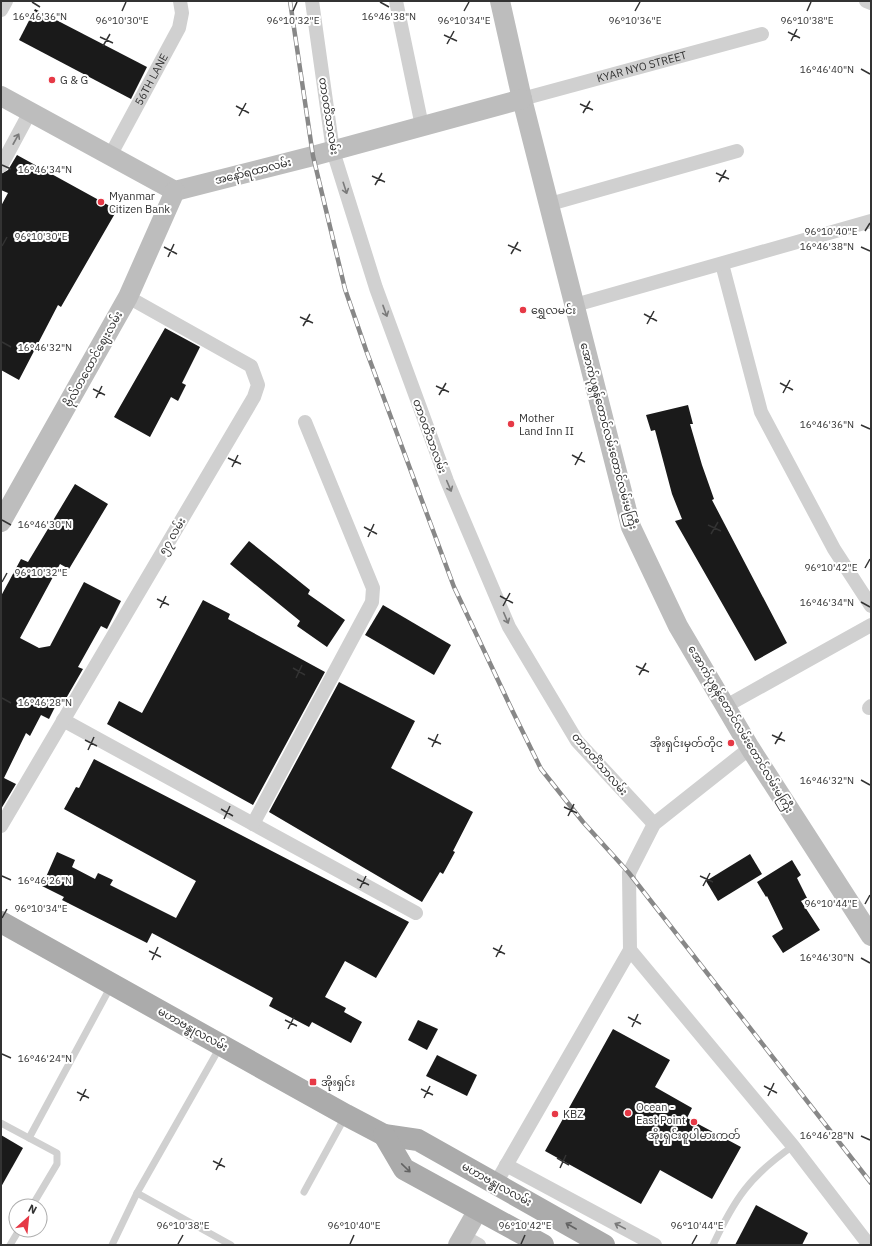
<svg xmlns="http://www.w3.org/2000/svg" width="872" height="1246" viewBox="0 0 872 1246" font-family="'IBM Plex Sans','Noto Sans Myanmar',sans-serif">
  <rect width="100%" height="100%" fill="#fff"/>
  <g fill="#1a1a1a">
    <polygon points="35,9 147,67 131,99 19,40"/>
    <polygon points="17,155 117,210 61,307 58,305 19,380 1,370 1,206 8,193 1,190 1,174 8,170"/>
    <polygon points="165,328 200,347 182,383 186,385 178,401 171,397 150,437 114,417"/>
    <polygon points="688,405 693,424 690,424 702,465 714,499 712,500 787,643 755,661 675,521 682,519 672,494 655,430 651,431 646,415"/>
    <polygon points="75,484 108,504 69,569 60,564 20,638 39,648 50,646 84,582 121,601 107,629 101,626 78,667 83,669 64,702 59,699 49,719 41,715 30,736 26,733 4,778 16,784 1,809 1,596 21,559 28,562"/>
    <polygon points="249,541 310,590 308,594 345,620 327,647 297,626 300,621 230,564"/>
    <polygon points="203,600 230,614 228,619 325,672 253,805 107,724 119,701 142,713"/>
    <polygon points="383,605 451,645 434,675 365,635"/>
    <polygon points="339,682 415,721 391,768 473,812 453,851 455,852 443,874 440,872 422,902 269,812"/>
    <polygon points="94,759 409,922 376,978 345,961 325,997 346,1008 344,1012 362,1022 351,1043 312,1022 309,1027 269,1006 273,998 152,933 147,943 62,900 64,897 42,886 57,852 75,860 72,867 95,879 98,873 113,880 110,885 176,918 196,881 64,809 76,787 79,788"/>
    <polygon points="750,854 762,874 718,901 706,881"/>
    <polygon points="792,860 801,875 797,878 807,898 801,901 820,930 783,953 772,936 783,929 767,896 766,897 757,882"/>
    <polygon points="418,1020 438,1029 427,1050 408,1040"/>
    <polygon points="613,1029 670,1060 655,1087 692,1108 687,1118 741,1147 712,1199 660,1170 641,1204 545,1151"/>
    <polygon points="437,1055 477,1075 467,1096 426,1076"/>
    <polygon points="1,1135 23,1148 1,1187"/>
    <polygon points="756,1205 808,1233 802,1245 735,1245"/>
  </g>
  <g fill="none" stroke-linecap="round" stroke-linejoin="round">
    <g stroke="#d0d0d0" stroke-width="7">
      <polyline points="1,1123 57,1153 57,1164 32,1206"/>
      <polyline points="29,1138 111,986"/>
      <polyline points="304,1192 345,1117"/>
      <polyline points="137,1193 231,1245"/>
      <polyline points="10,1245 19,1230"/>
      <polyline points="112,1245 137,1193 220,1047"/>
      <path d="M713 1245C735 1198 750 1176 793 1146"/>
    </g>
    <g stroke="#d0d0d0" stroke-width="14">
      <polyline points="312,1 333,151 376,288 447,481 509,627 577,741 654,824"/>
      <polyline points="396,1 422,126"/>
      <polyline points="866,1 871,3"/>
      <polyline points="1,10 6,1"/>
      <path id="s1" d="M522 99 762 34"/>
      <path id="s2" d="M110 156 179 28 182 13 180 1"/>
      <polyline points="1,166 30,112"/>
      <polyline points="550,204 737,151"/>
      <polyline points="722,264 761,412 834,549 871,606"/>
      <polyline points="575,305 871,221"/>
      <polyline points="726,706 871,625"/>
      <polyline points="869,708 871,706"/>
      <polyline points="63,720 416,913"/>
      <polyline points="253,824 372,602 373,588 305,422"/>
      <polyline points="1,826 254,397 258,385 251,366 128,297"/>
      <polyline points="630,950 793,1146 869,1245"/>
      <polyline points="506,1165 655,1245"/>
      <polyline points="496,1183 630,950 629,873 654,824 750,748"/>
      <polyline points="463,1236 479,1245"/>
    </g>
    <g stroke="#bdbdbd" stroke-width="20">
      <polyline points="500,1 522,99 631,527 678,626 750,748 871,936"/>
      <polyline points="1,96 175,191 313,156 522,99"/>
      <polyline points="1,522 128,297 175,191"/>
      <polyline points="458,1245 478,1210"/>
    </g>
    <g stroke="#ababab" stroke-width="22">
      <polyline points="1,922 346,1115 384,1135 418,1140 604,1245"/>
      <polyline points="384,1135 404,1169 543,1245"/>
    </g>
    <defs>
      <polyline id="rail" points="290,1 313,156 345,289 366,350 454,587 513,712 541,769 583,822 629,873 871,1183"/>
    </defs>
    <use href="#rail" stroke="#888" stroke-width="4.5"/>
    <use href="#rail" stroke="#fff" stroke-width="3" stroke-dasharray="9" stroke-linecap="butt"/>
  </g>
  <defs><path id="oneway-shaft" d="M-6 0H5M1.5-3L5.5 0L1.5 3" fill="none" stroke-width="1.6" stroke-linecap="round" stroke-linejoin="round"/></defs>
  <g stroke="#7a7a7a">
    <use href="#oneway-shaft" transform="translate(16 139) rotate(-61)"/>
    <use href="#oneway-shaft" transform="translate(345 188) rotate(72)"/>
    <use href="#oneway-shaft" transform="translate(385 311) rotate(70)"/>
    <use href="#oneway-shaft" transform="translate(449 486) rotate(67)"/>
    <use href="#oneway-shaft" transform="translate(506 618) rotate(67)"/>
    <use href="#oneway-shaft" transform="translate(620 1226) rotate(-152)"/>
  </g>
  <g stroke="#636363">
    <use href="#oneway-shaft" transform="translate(406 1168) rotate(44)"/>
    <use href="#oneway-shaft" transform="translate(571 1226) rotate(-150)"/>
  </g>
  <path fill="none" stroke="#333" stroke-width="1.5" d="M32 2 40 7M380 2 389 7M122 11 126 2M293 11 297 2M464 11 469 2M635 11 640 2M807 11 811 2M788 32 800 38M444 35 457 41M100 37 113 43M791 41 797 29M447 44 454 31M103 46 110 34M861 69 870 74M580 104 593 110M236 106 249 113M583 113 590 101M239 116 246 103M2 165 11 169M716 173 729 179M372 176 385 182M719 182 726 170M375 185 382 173M865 231 870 223M508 245 521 251M2 246 7 237M164 247 177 254M861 247 870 251M511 254 518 242M168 257 174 244M644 314 657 321M300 317 313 323M647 324 654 311M303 326 310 314M2 342 11 347M780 383 793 390M436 386 449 392M93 389 105 395M783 393 790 380M439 395 446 383M96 398 102 386M861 425 870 429M572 455 585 462M228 458 241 464M575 465 582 452M232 467 238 455M2 520 11 525M708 525 721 531M364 527 377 534M711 534 718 522M368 537 374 524M865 568 870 559M2 582 7 573M500 596 513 603M157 599 169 605M861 602 870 607M503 606 510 593M160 608 166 596M636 666 649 672M293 668 305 675M639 675 646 663M296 678 302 665M2 698 11 703M772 735 785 741M428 738 441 744M85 740 97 746M775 744 782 732M432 747 438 734M88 750 94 737M861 780 870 785M564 807 577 813M221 809 233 816M568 816 574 804M224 819 230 806M2 876 11 880M700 876 713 882M357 879 369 885M703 886 710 873M360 888 366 876M865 904 870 895M2 918 7 909M493 948 505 954M149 951 161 957M496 957 502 945M861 958 870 963M152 960 158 947M628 1017 641 1024M285 1020 297 1026M632 1027 638 1014M288 1029 294 1017M2 1054 11 1058M764 1086 777 1093M421 1089 433 1095M77 1092 89 1098M768 1096 774 1083M424 1098 430 1086M80 1101 86 1089M861 1136 870 1140M557 1158 569 1165M213 1161 225 1167M560 1168 566 1155M216 1170 222 1158M178 1244 183 1235M350 1244 354 1235M521 1244 525 1235M692 1244 697 1235"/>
  <g fill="#e63946" stroke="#fff" stroke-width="1.5">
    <circle cx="52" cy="80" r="4"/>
    <circle cx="101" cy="202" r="4"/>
    <circle cx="523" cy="310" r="4"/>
    <circle cx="511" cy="424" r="4"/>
    <circle cx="731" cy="743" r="4"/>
    <rect x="309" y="1078" width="8" height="8" rx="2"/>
    <circle cx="628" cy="1113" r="4"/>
    <circle cx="555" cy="1114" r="4"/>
    <circle cx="694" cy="1122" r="4"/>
  </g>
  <g text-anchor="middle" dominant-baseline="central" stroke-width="4" stroke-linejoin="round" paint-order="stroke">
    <g font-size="11" fill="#333" stroke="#fff">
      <text stroke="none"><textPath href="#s1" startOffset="124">KYAR NYO STREET</textPath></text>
      <text stroke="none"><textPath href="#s2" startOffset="87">56TH LANE</textPath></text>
      <text transform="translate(329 116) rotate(81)">တာဝတိံသာလမ်း</text>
      <text transform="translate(253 171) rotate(-14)">အနော်ရထာလမ်း</text>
      <text transform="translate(93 359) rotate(-61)">ဗိုလ်တထောင်ဈေးလမ်း</text>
      <text transform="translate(430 436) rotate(70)">တာဝတိံသာလမ်း</text>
      <text transform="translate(609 436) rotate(75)">အောက်ပုစွန်တောင်လမ်းတောင်လမ်းမကြီး</text>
      <text transform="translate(172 536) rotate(-59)">၅၇ လမ်း</text>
      <text transform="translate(741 729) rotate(59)">အောက်ပုစွန်တောင်လမ်းတောင်လမ်းမကြီး</text>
      <text transform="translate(600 764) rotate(49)">တာဝတိံသာလမ်း</text>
      <text transform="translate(193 1029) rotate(29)">မဟာဗန္ဓုလလမ်း</text>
      <text transform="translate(497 1184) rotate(29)">မဟာဗန္ဓုလလမ်း</text>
    </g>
    <g font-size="11" fill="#333" stroke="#fff" text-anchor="start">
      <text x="60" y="80">G &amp; G</text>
      <text x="109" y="196">Myanmar<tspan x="109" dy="13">Citizen Bank</tspan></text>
      <text x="531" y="310">ရွှေလမင်း</text>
      <text x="519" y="418">Mother<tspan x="519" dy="13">Land Inn II</tspan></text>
      <text x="723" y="743" text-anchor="end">အိုးရှင်းမှတ်တိုင</text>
      <text x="321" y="1082">အိုးရှင်း</text>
      <text x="636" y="1107">Ocean -<tspan x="636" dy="13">East Point</tspan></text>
      <text x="563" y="1114">KBZ</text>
      <text x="694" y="1135" text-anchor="middle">အိုးရှင်းစူပါမားကတ်</text>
    </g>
  </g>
  <g font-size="10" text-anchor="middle" fill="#333" stroke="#fff" stroke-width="4" stroke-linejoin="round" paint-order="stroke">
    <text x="40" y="20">16°46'36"N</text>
    <text x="389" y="20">16°46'38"N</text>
    <text x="122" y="24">96°10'30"E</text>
    <text x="293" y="24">96°10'32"E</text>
    <text x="464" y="24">96°10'34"E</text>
    <text x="635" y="24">96°10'36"E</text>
    <text x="807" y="24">96°10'38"E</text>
    <text x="827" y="73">16°46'40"N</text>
    <text x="45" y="173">16°46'34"N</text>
    <text x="831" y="235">96°10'40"E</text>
    <text x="41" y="240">96°10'30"E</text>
    <text x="827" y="250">16°46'38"N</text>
    <text x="45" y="351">16°46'32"N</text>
    <text x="827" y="428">16°46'36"N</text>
    <text x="45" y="528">16°46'30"N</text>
    <text x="831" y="571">96°10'42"E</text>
    <text x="41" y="576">96°10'32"E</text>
    <text x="827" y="606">16°46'34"N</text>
    <text x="45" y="706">16°46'28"N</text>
    <text x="827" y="784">16°46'32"N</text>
    <text x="45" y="884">16°46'26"N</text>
    <text x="831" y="907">96°10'44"E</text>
    <text x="41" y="912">96°10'34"E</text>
    <text x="827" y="961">16°46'30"N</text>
    <text x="45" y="1062">16°46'24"N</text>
    <text x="827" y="1139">16°46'28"N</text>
    <text x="183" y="1229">96°10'38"E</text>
    <text x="354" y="1229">96°10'40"E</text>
    <text x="525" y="1229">96°10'42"E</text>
    <text x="697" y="1229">96°10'44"E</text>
  </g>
  <rect width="872" height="1246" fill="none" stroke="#333333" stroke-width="4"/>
  <g transform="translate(28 1218) rotate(27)"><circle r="19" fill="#ffffff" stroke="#adadad"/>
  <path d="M0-3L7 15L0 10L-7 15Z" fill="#e63946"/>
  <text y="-6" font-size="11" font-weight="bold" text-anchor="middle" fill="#333333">N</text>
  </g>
</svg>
